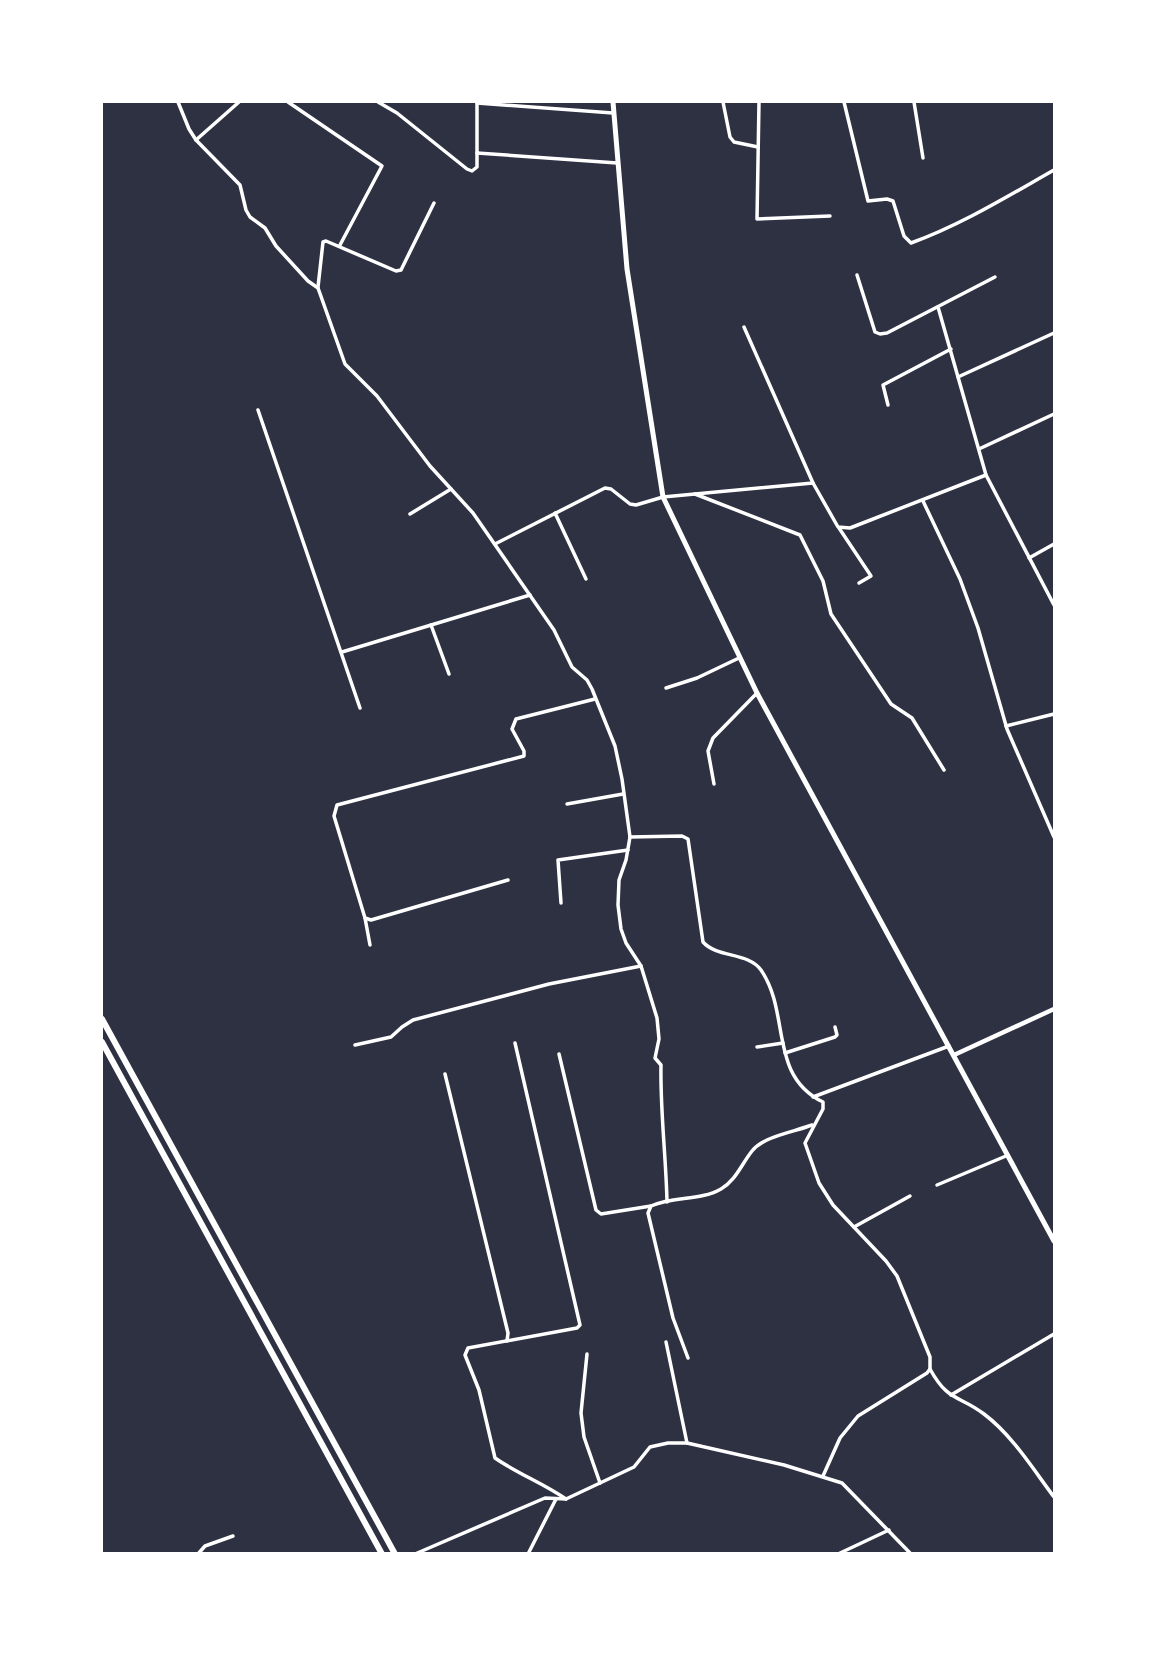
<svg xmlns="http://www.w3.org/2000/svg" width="1156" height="1655" viewBox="0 0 1156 1655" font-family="Ubuntu,sans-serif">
  <rect width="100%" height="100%" fill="#2d3142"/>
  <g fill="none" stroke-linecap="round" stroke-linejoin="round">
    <g stroke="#fff" stroke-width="3.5">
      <path d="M178 102 189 129 196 140 240 185 246 210 250 217 265 228 276 246 308 281 318 288 345 364 377 396 430 466 473 513 554 630 572 667 587 680 592 689 615 746 622 779 630 837 626 860 619 880 618 905 621 929 626 943 641 966 657 1018 659 1039 655 1058 661 1065C660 1110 666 1156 667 1202"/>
      <polyline points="288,102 382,166 340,245"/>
      <polyline points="378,102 397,113 467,169 472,171 477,167 477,102"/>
      <polyline points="723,102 730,137 734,142 758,147"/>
      <polyline points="759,102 757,219 830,216"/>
      <path d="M844 102 868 201 887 199 893 201 904 236 911 243C961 225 1008 196 1054 170"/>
      <polyline points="914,102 923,158"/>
      <polyline points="477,103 613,113"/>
      <polyline points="196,140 239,102"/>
      <polyline points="477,153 617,163"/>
      <polyline points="857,275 875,332 880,334 887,333 995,277"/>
      <polyline points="318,287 323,242 326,241 396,271 401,270 434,203"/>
      <polyline points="938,307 986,475 1054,605"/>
      <polyline points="744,327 813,483 838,527 850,528 986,475"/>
      <polyline points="958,377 1054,333"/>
      <polyline points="888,405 883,385 951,349"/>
      <polyline points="258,410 360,708"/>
      <polyline points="979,449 1054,414"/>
      <polyline points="695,494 800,535 823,581 831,614 891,704 912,718 944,770"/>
      <polyline points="923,501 960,579 978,628 1007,729 1054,837"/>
      <polyline points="555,513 586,579"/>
      <polyline points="410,514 451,489"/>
      <polyline points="839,528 871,576 859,583"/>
      <polyline points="495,544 605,488 611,489 630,504 636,505 663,497 813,483"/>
      <polyline points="1029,558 1054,544"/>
      <polyline points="431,625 449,674"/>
      <polyline points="342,652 530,595"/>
      <polyline points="666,688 697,678 739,658"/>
      <polyline points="1006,726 1054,714"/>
      <polyline points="714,784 708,751 713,738 757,693"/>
      <polyline points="567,804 623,794"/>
      <path d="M630 837 682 836 688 839 703 942C717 958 748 952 761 970 791 1014 768 1075 823 1102V1109L805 1143 819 1183 833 1205 886 1261 897 1276 930 1357V1369L927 1373 858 1416 840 1438 823 1476"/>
      <polyline points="508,880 371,920 365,918 334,816 337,805 524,756 524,751 512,729 516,719 595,699"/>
      <polyline points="561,903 558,860 628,850"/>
      <polyline points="365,918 370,945"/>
      <path d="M515 1043 580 1325 577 1328 468 1348 465 1355 479 1390 495 1458C518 1474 543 1483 566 1499"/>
      <polyline points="355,1045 391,1037 402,1027 413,1020 549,984 641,966"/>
      <polyline points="757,1047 783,1043"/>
      <polyline points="785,1053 835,1037 837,1035 835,1027"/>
      <polyline points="559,1054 596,1210 601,1214 651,1206"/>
      <polyline points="445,1074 508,1333 507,1341"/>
      <polyline points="813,1097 949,1046"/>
      <polyline points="937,1185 1006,1156"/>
      <polyline points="854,1227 910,1196"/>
      <polyline points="666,1342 687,1443"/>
      <polyline points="587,1354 581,1413 584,1437 600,1483"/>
      <path d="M688 1358 673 1318 648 1213 651 1206C673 1196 700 1201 721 1189 736 1180 741 1165 752 1151 764 1136 794 1132 812 1125"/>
      <path d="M930 1369C948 1402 959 1395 984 1414 1012 1435 1033 1469 1054 1497"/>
      <polyline points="951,1395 1054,1334"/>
      <polyline points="198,1554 205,1546 233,1536"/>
      <polyline points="415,1554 545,1498 566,1499 634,1467 650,1447 668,1443 687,1443 784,1465 842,1483 911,1554"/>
      <polyline points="528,1554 556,1499"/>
      <polyline points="838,1554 889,1530"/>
    </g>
    <polyline stroke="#fff" stroke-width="4.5" points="954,1055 1054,1009"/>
    <polyline stroke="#fff" stroke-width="5" points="613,102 627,269 663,497 757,693 1054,1241"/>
    <g stroke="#fff" stroke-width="6">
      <polyline points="102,1019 395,1554"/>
      <polyline points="102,1042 382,1554"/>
    </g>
  </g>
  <rect width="1156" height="1655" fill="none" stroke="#ffffff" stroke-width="206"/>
</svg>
